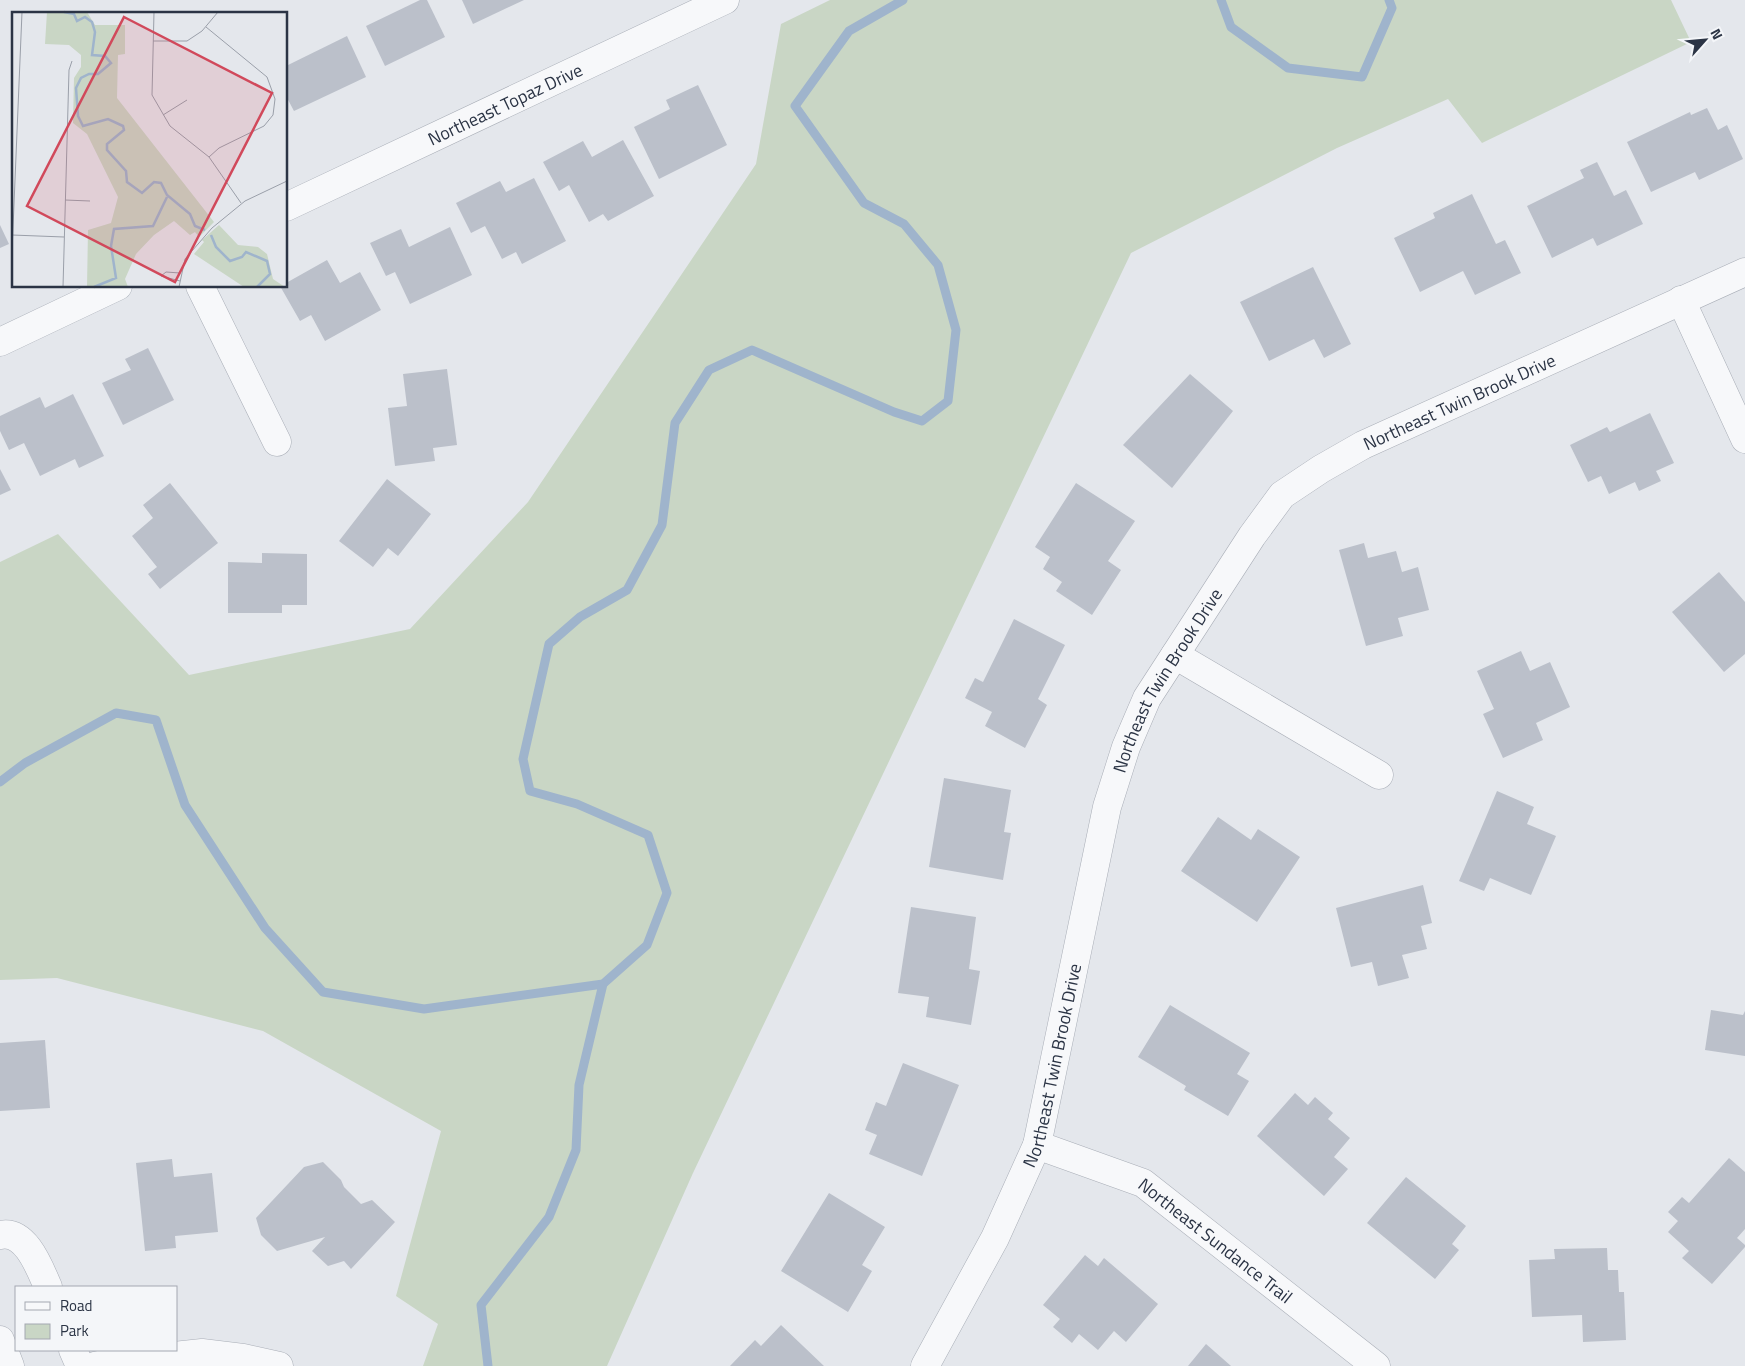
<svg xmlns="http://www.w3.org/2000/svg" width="1745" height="1366" viewBox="0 0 1745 1366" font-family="'Titillium Web',sans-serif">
  <rect width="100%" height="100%" fill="#e4e7ec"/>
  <polygon fill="#c9d6c5" points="830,0 1671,0 1691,42 1482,143 1448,99 1337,148 1131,253 693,1173 607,1366 423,1366 438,1324 396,1296 441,1131 263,1031 57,978 0,980 0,562 58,534 189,675 410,629 528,502 756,164 781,24"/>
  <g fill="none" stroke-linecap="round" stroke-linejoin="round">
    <g stroke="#9fb4cc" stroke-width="9">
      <polyline points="1221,0 1231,27 1288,68 1362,77 1392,8 1389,0"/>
      <polyline points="0,782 25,763 116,713 156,720 185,805 265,928 323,992 424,1009 603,984 647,945 667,893 648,835 577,804 530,791 523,759 549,644 580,617 627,590 662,525 675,423 709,370 752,350 894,412 922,421 948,401 956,330 938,265 904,224 864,203 795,106 849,31 903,0"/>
      <polyline points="488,1366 481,1305 549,1217 576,1150 579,1085 603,984"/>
    </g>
  </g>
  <g fill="#bbc0ca">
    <polygon points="420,0 427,0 445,37 385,66 366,26"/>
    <polygon points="462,0 524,0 473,24"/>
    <polygon points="347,36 366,77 294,111 286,96 286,66"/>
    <polygon points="698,85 727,145 659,179 634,127 670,109 666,100"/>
    <polygon points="1707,108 1718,130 1727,125 1743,159 1699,180 1695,172 1651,192 1627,142 1690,112 1691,115"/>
    <polygon points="623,140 654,196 608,221 603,214 589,222 569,185 559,191 543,162 583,141 592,157"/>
    <polygon points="1597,162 1614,196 1626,190 1643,224 1597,246 1593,238 1552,258 1527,206 1584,178 1580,170"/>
    <polygon points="534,178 566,241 522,264 516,252 502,259 485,226 471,233 456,203 500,181 506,192"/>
    <polygon points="1472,194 1496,244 1505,240 1521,273 1475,295 1463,271 1420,292 1394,238 1435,218 1433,213"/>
    <polygon points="0,225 9,244 0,248"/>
    <polygon points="450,227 472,275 410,304 395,272 386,276 370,243 401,229 409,247"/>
    <polygon points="327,260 340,283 360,272 381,310 325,341 311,315 300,321 280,286 286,286 286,283"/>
    <polygon points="1313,267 1351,344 1324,358 1314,339 1269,361 1240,302"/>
    <polygon points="148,348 174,400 123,425 102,383 131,370 125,359"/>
    <polygon points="447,369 457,445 433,448 435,461 395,466 388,408 407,406 403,374"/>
    <polygon points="1190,374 1233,411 1172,488 1123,445"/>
    <polygon points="73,394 104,456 79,468 75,459 40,476 24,443 9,450 0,431 0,416 40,397 45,408"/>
    <polygon points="1650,413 1674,463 1656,471 1661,481 1639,491 1635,482 1609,494 1601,476 1588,482 1570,445 1607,427 1610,432"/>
    <polygon points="0,469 11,490 0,495"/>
    <polygon points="387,479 431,514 398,556 388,548 373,567 339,541"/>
    <polygon points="170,483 218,543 160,589 148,574 157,567 132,536 153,518 143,505"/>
    <polygon points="1076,483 1135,521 1108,561 1121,570 1092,615 1056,591 1062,582 1043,569 1050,557 1035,547"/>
    <polygon points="1364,543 1368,558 1396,551 1402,572 1418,567 1429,610 1398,618 1403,636 1366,646 1339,550"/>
    <polygon points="262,553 307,554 307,605 282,605 282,613 228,613 228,562 262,563"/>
    <polygon points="1719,572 1745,602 1745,654 1724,672 1672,612"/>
    <polygon points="1014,619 1065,645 1038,699 1047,705 1025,748 985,726 992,712 965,698 975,678 983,682"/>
    <polygon points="1521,651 1530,671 1550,662 1570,707 1536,723 1543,740 1503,758 1483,714 1494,709 1477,671"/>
    <polygon points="944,778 1011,790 1004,832 1011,833 1003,880 929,867"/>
    <polygon points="1497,791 1534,807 1527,824 1556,836 1531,895 1490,878 1484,891 1459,881"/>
    <polygon points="1218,817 1251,840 1258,829 1300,857 1257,922 1181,871"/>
    <polygon points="1423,885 1432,923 1421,926 1427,949 1402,955 1409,978 1378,986 1372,962 1351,967 1336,908"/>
    <polygon points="911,907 976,917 969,969 980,971 971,1025 926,1017 929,997 898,993"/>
    <polygon points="1170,1005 1250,1053 1237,1074 1249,1081 1228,1116 1184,1090 1186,1086 1138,1057"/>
    <polygon points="1711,1010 1743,1015 1745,1011 1745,1056 1705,1050"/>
    <polygon points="45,1040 50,1108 0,1111 0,1043"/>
    <polygon points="903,1063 959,1085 922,1176 869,1154 877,1135 865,1130 876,1102 886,1106"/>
    <polygon points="1295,1093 1308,1105 1315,1097 1333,1113 1328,1119 1350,1138 1334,1157 1348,1169 1324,1196 1257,1136"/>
    <polygon points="1729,1158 1745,1172 1745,1229 1737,1238 1745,1245 1745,1247 1712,1284 1682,1258 1689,1251 1668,1232 1678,1221 1668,1212 1682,1197 1689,1203"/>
    <polygon points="172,1159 174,1177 212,1173 218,1232 175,1236 176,1248 145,1251 136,1163"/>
    <polygon points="323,1162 341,1180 344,1187 361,1204 372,1200 395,1222 351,1269 344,1261 328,1266 312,1251 325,1237 277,1251 261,1235 256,1218 304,1167"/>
    <polygon points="1406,1177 1466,1226 1452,1244 1459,1250 1435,1279 1367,1223"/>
    <polygon points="829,1193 885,1227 862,1265 872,1271 848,1312 781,1271"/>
    <polygon points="1607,1248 1608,1270 1618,1270 1619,1292 1624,1292 1626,1340 1583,1342 1582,1315 1532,1317 1529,1260 1555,1259 1554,1249"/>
    <polygon points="1085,1255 1098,1266 1104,1258 1158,1304 1126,1342 1114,1331 1098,1350 1079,1334 1072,1343 1053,1327 1060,1319 1043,1305"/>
    <polygon points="781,1325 824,1366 730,1366 755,1340 761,1346"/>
    <polygon points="1206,1344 1231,1366 1188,1366"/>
  </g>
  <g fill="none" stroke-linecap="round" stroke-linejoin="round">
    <defs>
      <g id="street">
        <path id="s1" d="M286 207 725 0"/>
        <polyline points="200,286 277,442"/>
        <polyline points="1681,300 1745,439"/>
        <polyline points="0,342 118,286"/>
        <polyline points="1175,655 1379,775"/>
        <path id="s2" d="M1037 1145 1143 1183 1376 1366"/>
        <path d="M0 1235C26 1229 40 1269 48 1287"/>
        <polyline points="0,1340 10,1366"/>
        <polyline points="73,1350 80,1366"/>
        <polyline points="95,1366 108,1363 202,1353 243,1358 279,1366"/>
        <path id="s3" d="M925 1366 995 1238 1037 1145 1107 807 1126 747 1147 698 1252 536 1282 495 1321 469 1363 445 1745 272"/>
      </g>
    </defs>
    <use href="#street" stroke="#a9aeb7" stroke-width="29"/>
    <use href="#street" stroke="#f7f8fa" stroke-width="28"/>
  </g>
  <g text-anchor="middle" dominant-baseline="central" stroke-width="4" stroke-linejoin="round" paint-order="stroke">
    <g font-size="18" fill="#2b3445" stroke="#f4f6f9">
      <text stroke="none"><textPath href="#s1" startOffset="242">Northeast Topaz Drive</textPath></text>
      <text stroke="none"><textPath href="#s3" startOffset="1154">Northeast Twin Brook Drive</textPath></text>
      <text stroke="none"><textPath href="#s3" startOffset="734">Northeast Twin Brook Drive</textPath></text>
      <text stroke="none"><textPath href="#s3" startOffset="329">Northeast Twin Brook Drive</textPath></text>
      <text stroke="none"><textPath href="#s2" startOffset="205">Northeast Sundance Trail</textPath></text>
    </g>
  </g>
  <g transform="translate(12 12)">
    <rect width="275" height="275" fill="#e4e7ec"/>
    <path d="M35 0H75L83 13H113V42L106 43 105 86 202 210 187 225 183 220 178 223 162 209 142 223 124 242 113 267 116 275H75L76 218 99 211 106 185 75 122 61 111 62 66 69 55V43L57 33 33 32ZM207 213 226 233 246 235 255 242 261 267 273 275H232L182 242 192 230 190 228Z" fill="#c9d6c5"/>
    <path fill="none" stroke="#9fb4cc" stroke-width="2.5" d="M52 0 62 2 65 9 73 5 80 10 83 20 80 43 93 44 99 51 86 62H77L69 66 64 76 66 104 71 114 96 107 111 114 112 118 95 132V138L114 159 115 170 130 181 142 170 149 171 155 183 178 202 183 214 193 218M199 223 204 235 218 249 230 245 234 240 255 249 258 262 245 275M82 275 104 266 99 234 102 217 141 214 155 185"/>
    <path fill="none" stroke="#9a9fa9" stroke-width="1" d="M142 0 140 83 158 114 197 145 229 191M194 15 255 65 263 87 261 103 252 114 207 136 197 145M141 29H175L190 19 206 0M151 103 175 88M53 188 78 189M0 223 52 225M0 240 10 0M168 269 149 264 154 260 168 261M51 275 57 58 60 49M167 275 173 247 200 216 233 189 275 169"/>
    <path fill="#d1495b" fill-opacity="0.15" stroke="#d1495b" stroke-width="2.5" d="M112 5 260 81 163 270 15 194Z"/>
    <rect width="275" height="275" fill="none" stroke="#2b3445" stroke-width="2.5"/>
  </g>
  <rect x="15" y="1286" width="162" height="65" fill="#f4f6f9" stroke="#a4a8b1"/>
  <rect x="25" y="1302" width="25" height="8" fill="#f7f8fa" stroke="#a4a8b1"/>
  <text x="60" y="1311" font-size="15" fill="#2b3445">Road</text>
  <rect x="25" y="1324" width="25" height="15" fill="#c9d6c5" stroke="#a4a8b1"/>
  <text x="60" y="1336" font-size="15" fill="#2b3445">Park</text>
  <g transform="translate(1705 40) rotate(63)" stroke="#f4f6f9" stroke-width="4" paint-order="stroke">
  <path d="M0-4L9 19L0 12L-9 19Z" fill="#2b3445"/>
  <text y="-8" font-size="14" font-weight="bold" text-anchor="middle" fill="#2b3445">N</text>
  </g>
</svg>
